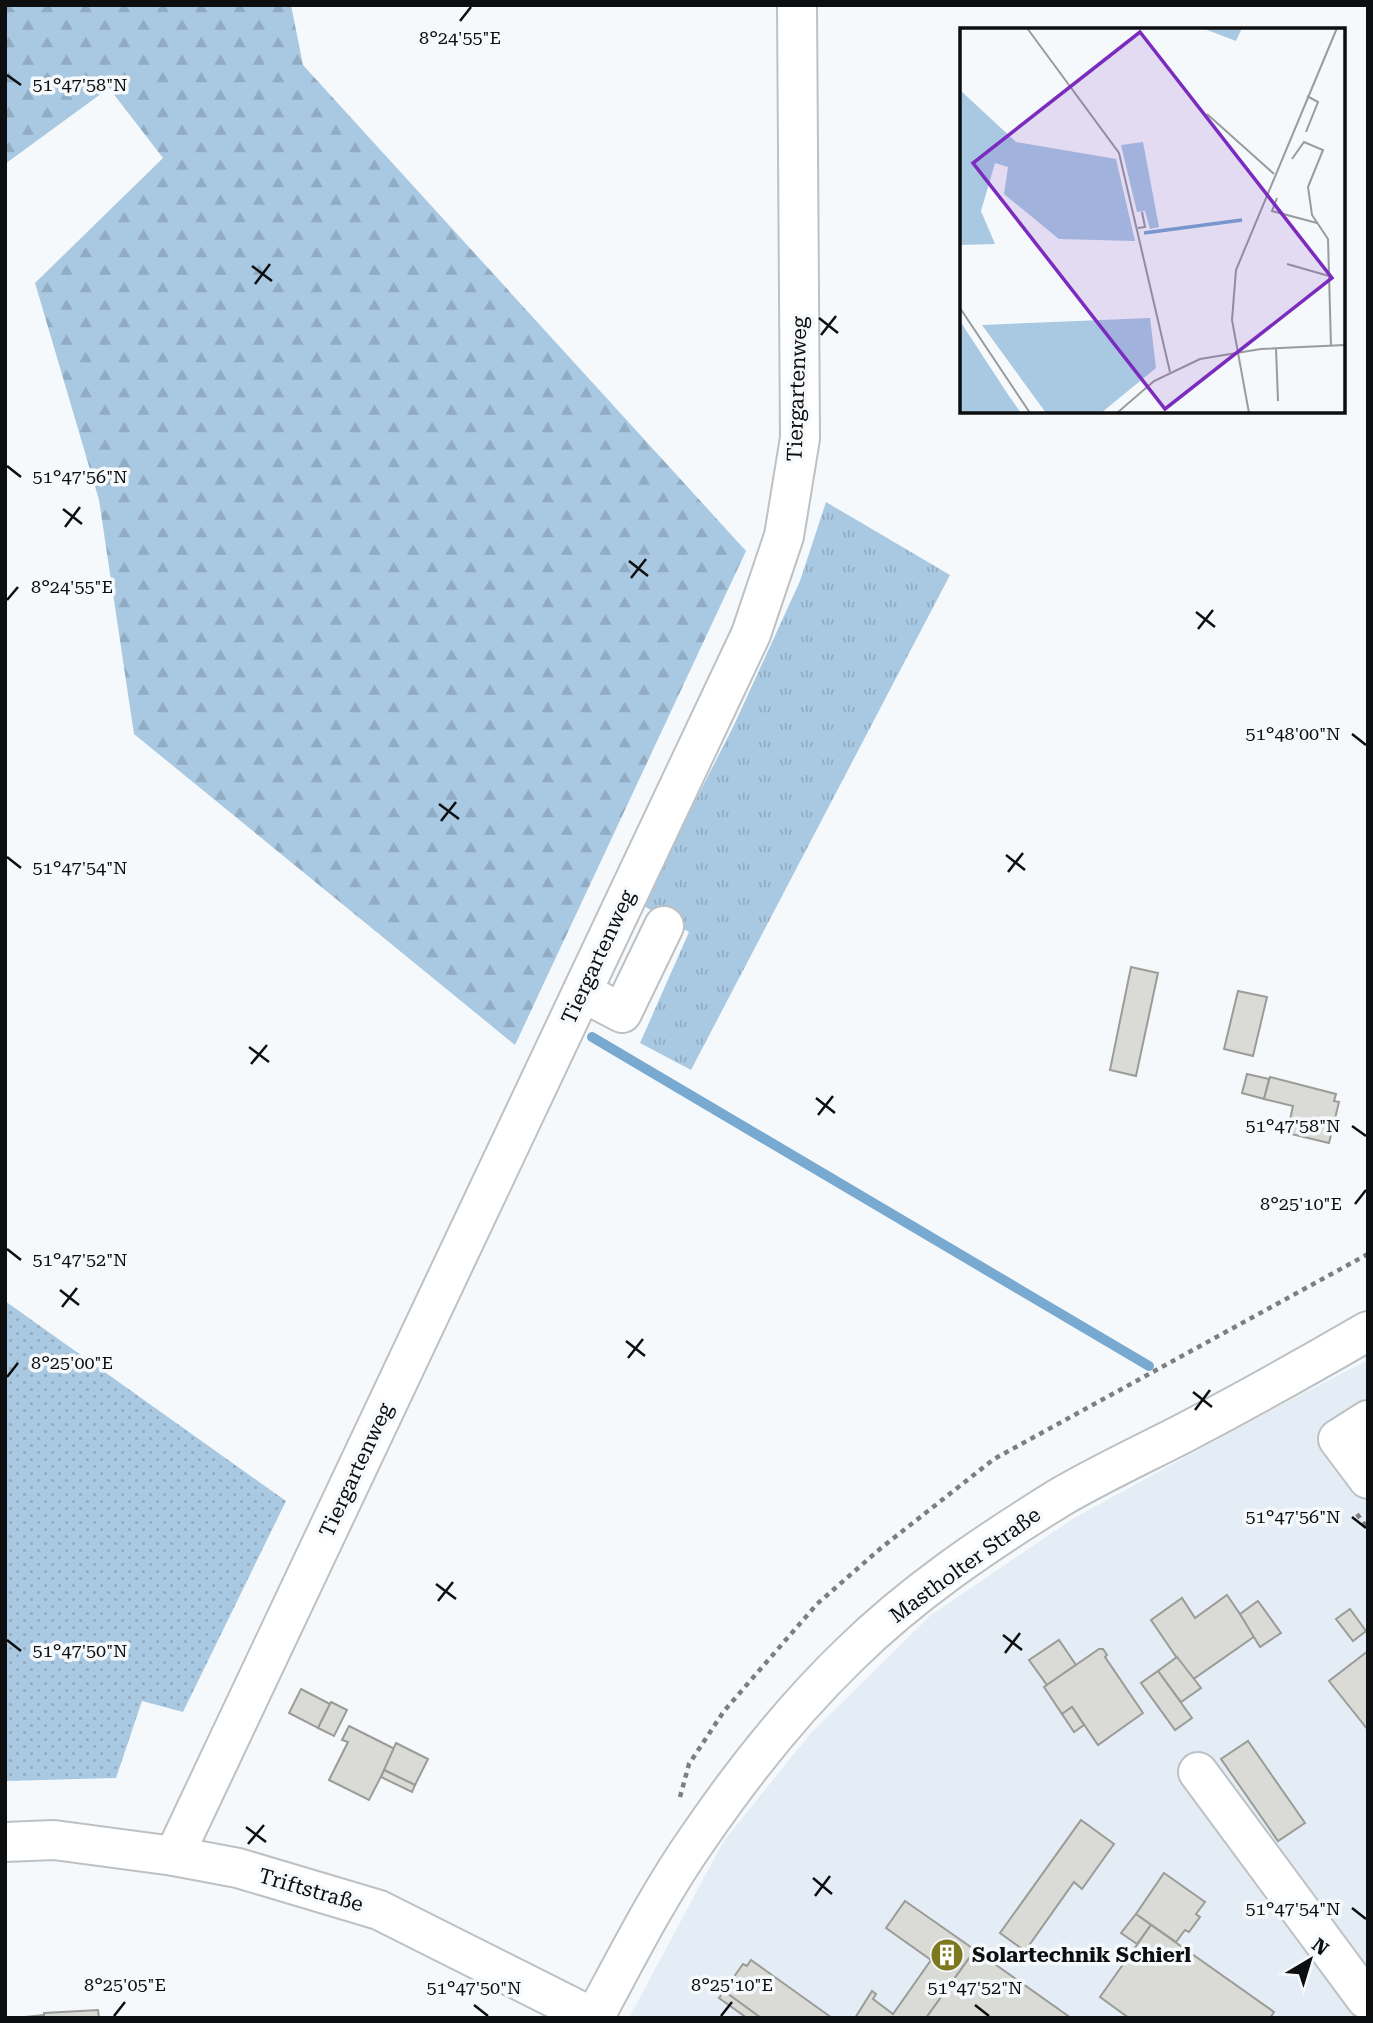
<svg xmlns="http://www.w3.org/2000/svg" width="1373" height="2023" viewBox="0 0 1373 2023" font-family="'Roboto Serif',serif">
  <defs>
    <pattern id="grass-dots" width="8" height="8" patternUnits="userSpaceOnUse" patternTransform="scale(1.75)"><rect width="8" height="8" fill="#a9c9e3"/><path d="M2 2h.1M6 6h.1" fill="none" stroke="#90abc2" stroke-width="1.8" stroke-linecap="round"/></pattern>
    <pattern id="forest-firs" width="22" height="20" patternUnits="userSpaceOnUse" patternTransform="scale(1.75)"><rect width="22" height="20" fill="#a9c9e3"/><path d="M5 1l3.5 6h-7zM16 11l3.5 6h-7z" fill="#90abc2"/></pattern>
    <pattern id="park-tufts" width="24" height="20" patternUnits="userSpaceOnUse" patternTransform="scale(1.75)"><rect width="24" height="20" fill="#a9c9e3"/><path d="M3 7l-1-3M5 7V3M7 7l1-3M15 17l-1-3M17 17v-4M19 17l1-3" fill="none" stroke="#90abc2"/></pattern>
  </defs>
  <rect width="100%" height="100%" fill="#f6f9fb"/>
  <polygon fill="#e4edf5" points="1368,1360 1368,2018 629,2018 723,1842 810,1734 931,1615 1074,1518 1262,1415"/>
  <polygon fill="url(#grass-dots)" points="5,1301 286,1501 183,1712 142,1701 116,1778 5,1781"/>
  <polygon fill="url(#forest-firs)" points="5,5 291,5 303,65 746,551 515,1045 134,734 99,500 35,283 163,158 109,88 5,164"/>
  <polygon fill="url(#park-tufts)" points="826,502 950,575 691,1070 640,1043 689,932 642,905 734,725 800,581"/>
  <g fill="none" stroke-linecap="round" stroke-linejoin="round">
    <polyline stroke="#78a9d1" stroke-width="10" points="592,1037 1149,1366"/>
  </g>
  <g fill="#dadad7" stroke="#9b9b98" stroke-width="2">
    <polygon points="1131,967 1158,973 1136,1076 1110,1070"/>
    <polygon points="1238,991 1267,997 1253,1056 1224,1049"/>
    <polygon points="1247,1074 1269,1079 1264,1099 1242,1093"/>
    <polygon points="1270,1077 1336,1094 1334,1101 1339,1102 1329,1143 1287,1133 1293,1106 1264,1099"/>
    <polygon points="1227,1595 1255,1636 1192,1680 1151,1620 1182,1598 1195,1618"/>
    <polygon points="1258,1601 1281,1633 1260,1647 1240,1614"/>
    <polygon points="1350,1609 1366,1631 1353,1641 1336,1619"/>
    <polygon points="1059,1640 1076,1665 1047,1685 1029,1660"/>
    <polygon points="1099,1649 1103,1649 1107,1655 1105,1657 1143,1713 1098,1745 1072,1707 1062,1714 1044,1687"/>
    <polygon points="1368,1651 1368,1730 1329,1681"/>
    <polygon points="1177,1657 1201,1688 1181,1702 1158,1671"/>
    <polygon points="1158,1671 1192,1718 1175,1730 1141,1683"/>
    <polygon points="301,1689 330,1704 318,1728 289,1713"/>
    <polygon points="331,1702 347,1710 334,1736 318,1728"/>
    <polygon points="1072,1707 1084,1725 1074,1732 1062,1714"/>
    <polygon points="349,1726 395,1749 369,1800 329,1780 348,1742 342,1740"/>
    <polygon points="1248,1741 1305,1823 1278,1841 1221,1759"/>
    <polygon points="396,1743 428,1759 415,1785 384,1770"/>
    <polygon points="384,1770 415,1785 412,1792 381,1777"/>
    <polygon points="1081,1820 1114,1844 1082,1889 1074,1882 1025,1951 1000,1933"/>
    <polygon points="1164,1873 1205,1902 1196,1914 1200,1917 1189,1932 1185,1930 1176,1942 1136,1914"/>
    <polygon points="905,1901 975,1950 926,2018 855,2018 872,1991 876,1994 873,1999 893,2014 931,1960 886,1928"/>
    <polygon points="1136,1914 1151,1925 1137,1944 1121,1933"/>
    <polygon points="1151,1925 1274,2012 1270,2018 1129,2018 1100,1997"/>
    <polygon points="975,1950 1071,2018 926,2018"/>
    <polygon points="751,1960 832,2018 761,2018 724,1991 743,1964 747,1966"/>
    <polygon points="724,1991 761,2018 747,2018 719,1998"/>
    <polygon points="98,2010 99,2018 15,2018 44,2015 44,2013"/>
  </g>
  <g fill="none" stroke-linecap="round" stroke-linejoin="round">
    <defs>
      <g id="minor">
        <polyline points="582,992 622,1013 664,926"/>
        <polyline points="1368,1420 1338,1439 1368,1479"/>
        <polyline points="1198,1772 1366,1999"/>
        <polyline points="5,1842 54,1840 174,1856 238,1868 379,1910 594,2018"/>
        <polyline points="174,1856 751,634 784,536 800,438 797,5"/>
        <path d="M594 2018C627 1957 658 1895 698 1838 743 1772 793 1709 850 1654 912 1593 986 1543 1059 1498 1098 1475 1141 1455 1182 1434 1245 1401 1306 1367 1368 1331"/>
      </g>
    </defs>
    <use href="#minor" stroke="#bec1c3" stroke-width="42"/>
    <g stroke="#7c7e7f" stroke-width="4.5" stroke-dasharray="5 5" stroke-linecap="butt">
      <polyline points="1357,1514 1368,1529"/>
      <polyline points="680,1797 689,1764 724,1711 817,1604 881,1548 994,1459 1368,1254"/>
    </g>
    <use href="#minor" stroke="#fff" stroke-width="38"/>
  </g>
  <path fill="none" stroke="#0d0e0f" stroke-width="2.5" d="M460 21 471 7M7 75 21 85M252 266 272 281M255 284 270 264M819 318 838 333M821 335 836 316M7 466 21 477M63 509 82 524M65 527 80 507M629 561 648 576M631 578 646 559M7 600 18 587M1196 612 1215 627M1198 629 1213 610M1352 734 1366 745M439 804 459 819M441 821 456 802M1006 855 1025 870M7 857 21 868M1008 872 1023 853M249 1047 269 1062M251 1064 267 1045M816 1098 835 1113M818 1115 833 1096M1352 1126 1366 1136M1355 1204 1366 1190M7 1249 21 1260M60 1290 79 1305M62 1307 77 1288M626 1341 645 1356M628 1358 643 1339M7 1377 18 1363M1193 1392 1212 1407M1195 1410 1210 1390M1352 1517 1366 1528M436 1584 456 1599M438 1601 453 1582M1003 1635 1022 1650M7 1640 21 1651M1005 1653 1020 1633M246 1827 266 1842M248 1844 264 1825M813 1878 832 1894M815 1896 830 1876M1352 1908 1366 1919M474 2005 488 2016M975 2005 989 2016M114 2016 125 2002M721 2016 732 2002"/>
  <defs>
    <symbol id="building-disc" viewBox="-11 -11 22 22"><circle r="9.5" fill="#7d791f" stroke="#f6f9fb"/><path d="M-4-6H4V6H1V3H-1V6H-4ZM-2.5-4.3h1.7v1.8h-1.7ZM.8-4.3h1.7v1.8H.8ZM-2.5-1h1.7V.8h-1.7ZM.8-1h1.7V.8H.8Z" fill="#fff"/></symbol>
  </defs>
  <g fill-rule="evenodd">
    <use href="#building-disc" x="928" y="1936" width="38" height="38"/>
  </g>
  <g text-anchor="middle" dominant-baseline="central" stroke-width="7" stroke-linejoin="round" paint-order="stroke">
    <g font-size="21" fill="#0d0e0f" stroke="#f6f9fb">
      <text transform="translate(797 389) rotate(-88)">Tiergartenweg</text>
      <text transform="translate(598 957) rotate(-65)">Tiergartenweg</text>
      <text transform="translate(356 1470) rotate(-65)">Tiergartenweg</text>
      <text transform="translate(965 1565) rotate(-36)">Mastholter Straße</text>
      <text transform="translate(311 1890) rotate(16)">Triftstraße</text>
    </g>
    <g font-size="21" font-weight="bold" fill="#0d0e0f" stroke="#f6f9fb" text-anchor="start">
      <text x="972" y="1955">Solartechnik Schierl</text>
    </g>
  </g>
  <g transform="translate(960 28)">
    <rect width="385" height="385" fill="#f6f9fb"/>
    <path d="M190 290 196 340 141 385H86L22 297ZM0 293 47 365 61 385H0Z" fill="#a9c9e3"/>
    <path d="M0 62 56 114 156 131 175 213 99 211 44 166 48 139 35 135 21 183 35 216 0 217Z" fill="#a9c9e3"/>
    <path d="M242 0H282L276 13Z" fill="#a9c9e3"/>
    <path d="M183 114 199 199 190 201 185 183 177 184 161 117Z" fill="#a9c9e3"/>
    <path fill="none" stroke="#78a9d1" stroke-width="3.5" d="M184 205 282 192"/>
    <path fill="none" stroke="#999b9d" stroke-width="2" d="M67 0 159 125 210 344M247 86 314 146M346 104 358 74 347 68M332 131 344 114 363 122 348 159 352 187 368 211 371 318M317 170 312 183 357 195M178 200 185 199 182 184M327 236 369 248M0 280 70 385M316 320 318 373M157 385 194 353 240 331 301 321 385 317M289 385 272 292 276 242 377 0"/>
    <path fill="#7b2cbf" fill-opacity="0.15" stroke="#7b2cbf" stroke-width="3.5" d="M180 4 372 250 205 381 13 135Z"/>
    <rect width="385" height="385" fill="none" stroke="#0d0e0f" stroke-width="3.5"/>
  </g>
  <g font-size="18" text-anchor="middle" fill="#0d0e0f" stroke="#f6f9fb" stroke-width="7" stroke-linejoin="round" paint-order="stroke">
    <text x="460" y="44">8°24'55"E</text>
    <text x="80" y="91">51°47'58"N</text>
    <text x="80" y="483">51°47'56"N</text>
    <text x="72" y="593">8°24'55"E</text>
    <text x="1293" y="740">51°48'00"N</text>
    <text x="80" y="874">51°47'54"N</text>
    <text x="1293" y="1132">51°47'58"N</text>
    <text x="1301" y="1210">8°25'10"E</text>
    <text x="80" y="1266">51°47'52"N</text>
    <text x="72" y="1369">8°25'00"E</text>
    <text x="1293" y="1523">51°47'56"N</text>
    <text x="80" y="1657">51°47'50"N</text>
    <text x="1293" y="1915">51°47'54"N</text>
    <text x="125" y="1991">8°25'05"E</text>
    <text x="732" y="1991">8°25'10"E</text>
    <text x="474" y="1994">51°47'50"N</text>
    <text x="975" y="1994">51°47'52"N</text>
  </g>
  <rect width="1373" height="2023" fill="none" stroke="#0d0e0f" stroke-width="14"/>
  <g transform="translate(1310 1960) rotate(38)" stroke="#f6f9fb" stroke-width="5" paint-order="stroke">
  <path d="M0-5L12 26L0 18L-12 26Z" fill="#0d0e0f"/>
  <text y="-10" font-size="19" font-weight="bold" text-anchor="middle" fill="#0d0e0f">N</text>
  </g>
</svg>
